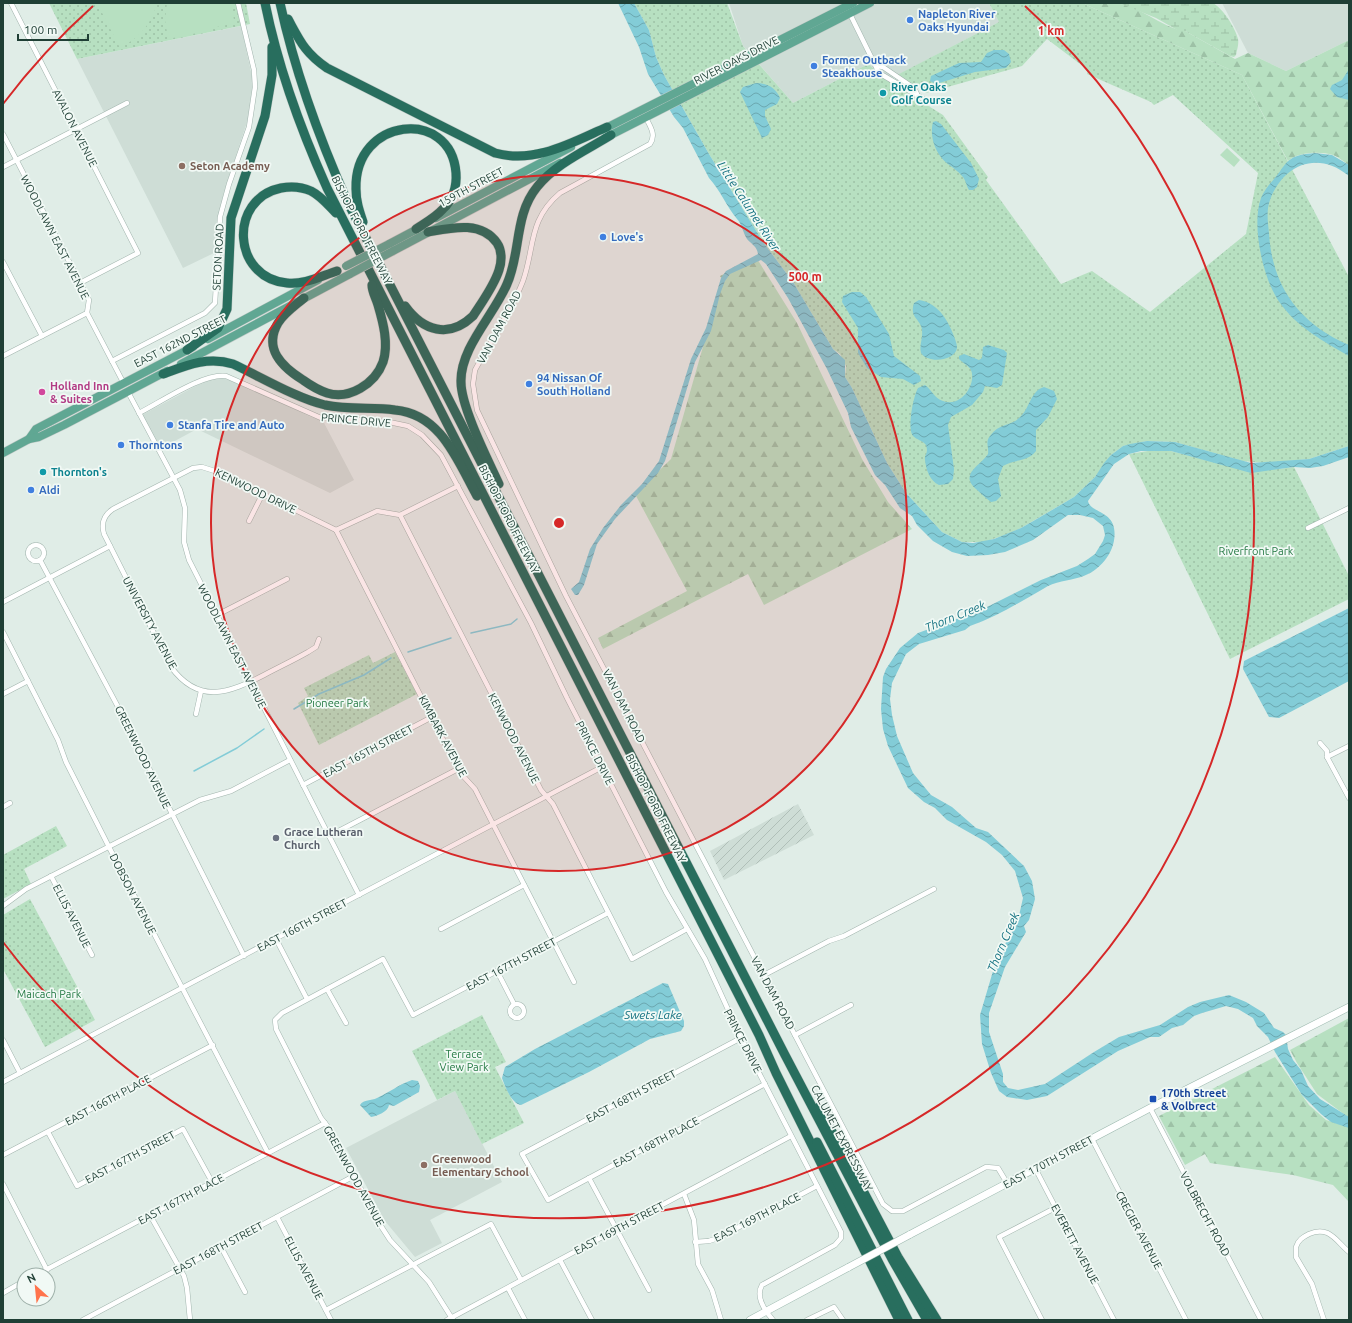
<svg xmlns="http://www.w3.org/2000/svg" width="1352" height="1323" viewBox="0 0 1352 1323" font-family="Ubuntu,sans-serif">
  <defs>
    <pattern id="industrial-furrows" width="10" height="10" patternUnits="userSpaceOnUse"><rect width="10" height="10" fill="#ceddd6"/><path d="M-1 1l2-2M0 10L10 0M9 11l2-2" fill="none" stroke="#b0bfb8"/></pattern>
    <pattern id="green-dots" width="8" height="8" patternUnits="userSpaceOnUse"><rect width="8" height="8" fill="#b7e0c1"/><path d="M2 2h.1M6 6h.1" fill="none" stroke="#9dc1a6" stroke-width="1.8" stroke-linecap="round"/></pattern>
    <pattern id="forest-firs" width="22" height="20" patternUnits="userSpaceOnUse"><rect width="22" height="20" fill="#b7e0c1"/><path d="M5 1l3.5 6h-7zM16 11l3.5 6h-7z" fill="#9dc1a6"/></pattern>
    <pattern id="wetland-marsh" width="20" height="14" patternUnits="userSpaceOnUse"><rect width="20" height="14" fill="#b7e0c1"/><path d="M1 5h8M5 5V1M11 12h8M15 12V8" fill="none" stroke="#9dc1a6"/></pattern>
    <pattern id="water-waves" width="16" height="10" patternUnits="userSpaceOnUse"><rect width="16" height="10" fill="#83ccd7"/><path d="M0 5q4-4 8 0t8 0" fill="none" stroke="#6ba7af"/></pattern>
  </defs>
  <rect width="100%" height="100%" fill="#e0ede7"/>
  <g fill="#ceddd6">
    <polygon points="729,3 844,3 749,52 743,46"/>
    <polygon points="877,3 989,3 999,22 888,80 868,64 793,103 759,64"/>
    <polygon points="1222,3 1349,3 1349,40 1286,71 1248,53"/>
    <polygon points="241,26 253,81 248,119 224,192 216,225 214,253 183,268 77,59"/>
    <polygon points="220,378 239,382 311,417 323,421 354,480 330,493 197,429 160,449 142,415 205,381"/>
    <polygon points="455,1091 502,1182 430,1220 442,1243 415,1257 385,1221 346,1148"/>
  </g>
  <polygon fill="url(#industrial-furrows)" points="798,804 814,835 724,880 710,851"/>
  <g fill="url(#green-dots)">
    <polygon points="49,3 246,3 250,24 77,59"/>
    <polygon points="634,3 727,3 743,46 793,103 868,64 890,82 943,115 988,177 986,180 1061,284 1092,271 1150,312 1246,234 1258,173 1173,95 1154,105 1151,102 1087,74 1088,70 1047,39 1022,66 926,93 914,83 912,84 897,75 999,22 989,3 1082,3 1242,75 1349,277 1349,446 1309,459 1266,463 1242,461 1175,442 1147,441 1123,446 1111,455 1095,477 1074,497 1021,528 1008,534 984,542 962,542 942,532 906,493 887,463 852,388 845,377 846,366 840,354 833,349 793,282 763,242 709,154 664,75 656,57 649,30"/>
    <polygon points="1154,450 1171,451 1229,466 1279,469 1294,467 1349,576 1349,599 1230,659 1129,454"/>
    <polygon points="395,652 417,694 319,745 298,703 308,696 304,688 369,655 373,663"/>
    <polygon points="56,826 67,846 24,869 31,884 3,899 3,855"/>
    <polygon points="30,899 95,1020 45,1047 3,969 3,915"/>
    <polygon points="482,1015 506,1062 495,1067 524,1123 482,1144 455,1091 437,1100 412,1051"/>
  </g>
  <g fill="url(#forest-firs)">
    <path d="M1082 3C1098 3 1114 1 1129 6 1143 11 1172 31 1185 31L1235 59 1248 53 1286 71 1349 40V165C1344 162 1339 157 1333 155 1320 151 1298 152 1288 161L1242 75Z"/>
    <polygon points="756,257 797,323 862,459 888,502 912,529 764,605 748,574 603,649 598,638 687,591 635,494 671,459 722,280 720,276"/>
    <polygon points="1349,1018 1349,1118 1317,1094 1297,1063 1290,1050"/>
    <polygon points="1275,1057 1309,1105 1326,1120 1349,1127 1349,1202 1333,1185 1293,1175 1210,1163 1205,1154 1185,1165 1159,1116"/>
  </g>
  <path fill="url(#wetland-marsh)" d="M1119 3H1213C1223 9 1235 27 1238 39 1239 44 1237 50 1236 55L1234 57 1230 56 1185 31H1179L1156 18Z"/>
  <g fill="#b7e0c1">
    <path d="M97 3H157C152 24 139 38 120 48Z"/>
    <polygon points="167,3 231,3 234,20 231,24 212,28 212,30 168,39 165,20"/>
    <polygon points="1227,148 1240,160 1234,167 1220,155"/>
  </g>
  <g fill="url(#water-waves)">
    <path d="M618 3H634L649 30 656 57 664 75 709 154 763 242 793 282 833 349 845 360V377L852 388 887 463 906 493 942 532 962 542 973 543 994 539 1021 528 1035 520 1074 497 1095 477 1104 463 1111 455 1123 446 1130 444 1147 441 1175 442 1251 463 1309 459 1349 446V457L1323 466 1310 468 1294 467 1251 473 1171 451H1141L1129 454 1114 464 1088 501C1090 512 1111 511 1114 528 1118 549 1101 571 1081 577 1068 581 1055 581 1043 589 1020 602 996 617 970 626L965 630 919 644 906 654 892 683 890 699 892 715 897 736 913 773 931 795 952 807 976 828 988 832 1024 866 1032 881 1035 899 1029 920 1024 926 1026 932 1005 967 989 1013V1032L1003 1074V1082L1008 1088 1018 1090 1045 1084 1094 1052 1119 1037 1160 1025 1188 1007 1200 1002 1229 995 1246 1002 1264 1013 1274 1028 1283 1032 1286 1035 1288 1049 1293 1060 1301 1070 1308 1086 1320 1099 1349 1117V1128L1331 1122 1321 1114 1302 1095 1275 1052 1268 1037 1257 1026 1253 1018 1238 1009 1226 1006 1202 1013 1194 1016 1183 1025 1172 1028 1159 1037H1150L1118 1051 1047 1096 1027 1100 1007 1097 999 1091 991 1073 982 1044 980 1015 996 961 1018 920 1023 898 1015 871 1002 855 986 842 947 820 935 808 924 802 908 788 888 746 883 729 881 709 883 677 886 669 900 648 918 633 981 610 1041 580 1077 566 1088 559 1095 554 1103 541 1105 535 1103 526 1093 518 1080 515H1068L1033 540 1005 552 988 555 967 556 952 552 933 541 917 525 912 516 900 508 885 485 875 475 851 427 848 413 827 369 788 298 766 264 761 260 730 274 725 281 720 294 711 331 695 362 665 461 658 473 615 519 597 544 584 585 578 595H575L571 589 579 582 590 549 603 528 621 505 642 484 659 461 691 359 706 328 721 278 726 271 758 254C757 246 751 244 747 239 743 233 742 224 737 219 727 207 720 190 709 178L683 128 674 117 648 74 639 47Z"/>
    <polygon points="994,50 1004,50 1009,54 1011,62 1006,68 975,72 936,84 930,81 931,76 959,63 981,62 987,53"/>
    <polygon points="1349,69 1349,100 1337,97 1330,89 1332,85 1342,80"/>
    <path d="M756 83C767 83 776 88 780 98L777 104 765 110V116L771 129 768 135 762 138 740 92 743 87Z"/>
    <path d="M936 121 941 124 971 163 979 179 977 187 973 190H969C966 185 966 180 962 176 958 171 953 168 948 164 936 155 929 137 933 122Z"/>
    <path d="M1315 153 1332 155 1349 165V176C1318 150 1283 164 1270 200 1266 211 1268 223 1269 233 1272 287 1300 324 1349 345V356C1323 341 1298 328 1280 303 1263 280 1251 225 1261 198 1265 188 1272 182 1278 174 1280 172 1281 169 1283 167 1291 155 1302 154 1315 153Z"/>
    <polygon points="852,292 860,292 866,297 889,334 894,356 920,376 921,381 914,385 903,379 881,377 867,368 858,353 858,328 842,302 843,296"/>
    <path d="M919 300C939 303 949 322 955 339 956 342 957 345 957 348 955 361 928 364 921 353 919 345 923 339 922 330 921 319 909 318 914 303Z"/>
    <path d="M988 345 1004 350 1007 353 1002 385 997 388 985 386 983 392 972 405 951 417 948 425 954 469 953 479 948 484 939 485C930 481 926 470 925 460 924 454 929 454 926 445 922 440 917 440 913 436 907 428 913 397 918 388L925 385C932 390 934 398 943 401 960 408 977 385 971 370 969 366 963 363 959 359V356L964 354 979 360 982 358 983 347Z"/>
    <path d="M1044 387 1054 391 1057 399 1048 417 1036 430V451C1028 462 1014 459 1003 466L998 479 1001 496 996 501 991 502C985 498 981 493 976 489 959 474 980 466 988 454 989 447 985 442 990 436 999 423 1011 426 1019 418 1030 409 1030 391 1044 387Z"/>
    <polygon points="1349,608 1349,681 1279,718 1269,717 1243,669 1244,661"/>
    <path d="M663 983 668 984 684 1021V1026L681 1031 650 1039 589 1072 521 1105C512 1104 505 1087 502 1078L505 1067 535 1049Z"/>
    <path d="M412 1080 418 1081 420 1086 419 1092 394 1106 389 1105C388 1112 377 1116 371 1117L360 1105C364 1099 371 1101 377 1098 390 1092 398 1085 412 1080Z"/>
  </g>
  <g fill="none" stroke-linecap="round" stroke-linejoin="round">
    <g stroke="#83ccd7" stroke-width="1.5">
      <polyline points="471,633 511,624 517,619"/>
      <polyline points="408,652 451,638"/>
      <polyline points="294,709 319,694 364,675 391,658"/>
      <polyline points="194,771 237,748 264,729"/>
    </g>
    <defs>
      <g id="street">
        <polyline points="11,3 138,253 80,283"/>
        <polyline points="849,12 879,73 927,101"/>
        <polyline points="877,66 883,67 914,88 917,94"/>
        <path d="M645 116C649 125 657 134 650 144L560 193C528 220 535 247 523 281 512 310 490 342 475 370L473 384 477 410 566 596 883 1204 892 1211H903L986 1167 998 1168 1007 1183"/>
        <polyline points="3,134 89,300 87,313 123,382"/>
        <polyline points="3,167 127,103"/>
        <polyline points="3,262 42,336"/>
        <polyline points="3,356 87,313"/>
        <polyline points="112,361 205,313 215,303 220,217 229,184 249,127 255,87 254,70 238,3"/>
        <polyline points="128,392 180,490 185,508 184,542 189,560 359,895"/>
        <path d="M139 413C161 402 203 373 226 376L321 418 389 422 408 426 422 435 441 455 531 623 567 698 666 892 705 959 741 1038 841 1232V1238L835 1245 762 1285C755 1297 765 1311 773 1320"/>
        <polyline points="400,515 541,790 553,804 632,959 687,929"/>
        <polyline points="249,521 262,495"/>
        <polyline points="1308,528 1349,508"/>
        <polyline points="336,530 458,769 464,777 475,789 574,982"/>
        <polyline points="336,530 377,511 400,515 458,486"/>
        <circle cx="36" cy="553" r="8"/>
        <polyline points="40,560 117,705 244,956"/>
        <polyline points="3,602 110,546"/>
        <polyline points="217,615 287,579"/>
        <polyline points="3,632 58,740 66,762 109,847 268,1153"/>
        <path d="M319 639 316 647 308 652C294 660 279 667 264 675 229 693 199 705 171 667L104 534C101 524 104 515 113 509L193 468 202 467 218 472 336 530"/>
        <polyline points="3,694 28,681"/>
        <polyline points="196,714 201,691"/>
        <polyline points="1320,743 1327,751 1327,757 1349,798"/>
        <polyline points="1327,757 1349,746"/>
        <polyline points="303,785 432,717"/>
        <polyline points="3,807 10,803"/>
        <polyline points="329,836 458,769"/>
        <polyline points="51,876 92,955"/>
        <polyline points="3,906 26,889 200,800 231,791 290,760"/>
        <polyline points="441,929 524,885"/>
        <polyline points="276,939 307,999"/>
        <polyline points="497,971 514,1004"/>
        <polyline points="764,975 829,941 844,936 934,889"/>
        <polyline points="327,989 346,1023"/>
        <circle cx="517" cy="1011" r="7"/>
        <polyline points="795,1035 851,1005"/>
        <polyline points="741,1038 522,1154 548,1200 765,1084"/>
        <polyline points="3,1040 20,1073"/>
        <polyline points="3,1082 602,767"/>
        <polyline points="1150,1108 1261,1320"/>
        <polyline points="48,1132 77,1186 183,1129 212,1182"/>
        <polyline points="1092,1139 1186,1320"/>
        <polyline points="3,1155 213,1045"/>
        <polyline points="1035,1168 1114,1320"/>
        <polyline points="589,1178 649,1290"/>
        <polyline points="3,1184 47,1270"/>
        <polyline points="684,1194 694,1220 698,1264 712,1290 721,1320"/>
        <polyline points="150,1215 184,1276 187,1288 190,1320"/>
        <polyline points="277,1217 331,1320"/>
        <polyline points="695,1242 709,1241 718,1238 817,1186"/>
        <polyline points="221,1247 245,1292"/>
        <polyline points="560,1260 592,1320"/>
        <polyline points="36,1275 325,1123"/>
        <polyline points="508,1288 525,1320"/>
        <polyline points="3,1293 24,1281"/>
        <polyline points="326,1310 491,1224 521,1280"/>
        <polyline points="83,1320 354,1176"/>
        <polyline points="447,1320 791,1136"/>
        <polyline points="453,1320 429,1282 390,1240 379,1223 328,1127 321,1118 276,1029 275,1020 282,1013 383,959 413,1015 608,913"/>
        <polyline points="807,1320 834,1307 843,1320"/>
        <polyline points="1042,1320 999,1237 1055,1208"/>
        <path d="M1324 1320 1312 1284 1296 1257V1247C1298 1240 1303 1237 1309 1234 1329 1225 1336 1241 1349 1252"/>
      </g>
      <g id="secondary">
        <polyline points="909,1235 1150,1108 1349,1007"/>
        <polyline points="750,1320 849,1267"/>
      </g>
      <g id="primary">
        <polyline points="602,130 853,3"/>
        <polyline points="605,138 870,3"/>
        <polyline points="436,218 571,147"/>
        <polyline points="389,244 421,227"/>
        <polyline points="393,251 560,163"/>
        <polyline points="208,339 318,280"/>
        <polyline points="181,364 350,274"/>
        <polyline points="29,439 36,429 193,347"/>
        <polyline points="3,453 29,439 39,437 64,425 167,371"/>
      </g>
      <g id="highway">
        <path d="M265 3C278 67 300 128 327 188L759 1035 776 1073 899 1320"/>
        <path d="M280 3C295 72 319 138 348 203L785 1055 892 1259 927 1320"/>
        <path d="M288 19C300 41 305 53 327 68L495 153C535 164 571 143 607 127"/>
        <path d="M336 213C329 206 321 196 311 191 302 187 291 186 281 188 228 199 232 278 287 283 304 285 321 276 337 271"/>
        <path d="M363 222C359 210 356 201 356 189 354 117 451 107 456 173 457 186 453 200 443 209 436 217 425 223 416 229"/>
        <path d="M304 298C296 305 284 313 278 323 263 349 282 367 303 380 310 385 318 390 327 393 349 400 375 384 383 362 389 344 383 322 378 305 376 298 372 292 372 285"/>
        <path d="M405 306C423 331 449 339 473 316 482 302 494 286 499 270 502 261 502 250 497 243 481 220 450 228 428 232"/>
        <polyline points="187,350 218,328 227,309 231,218 265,116 272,75 272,47"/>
        <path d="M163 374C187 365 208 356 233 364 261 377 296 398 325 405 348 410 372 407 395 410 441 414 457 460 477 496"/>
        <path d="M499 484C488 460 461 407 461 382 460 348 494 315 507 284 521 253 514 215 537 187 555 164 587 150 611 135"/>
        <polyline points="819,1107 898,1257 937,1320"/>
        <polyline points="817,1142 908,1320"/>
      </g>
    </defs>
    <use href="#street" stroke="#a2b5ae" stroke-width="5.5"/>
    <use href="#secondary" stroke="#9db9af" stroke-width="8"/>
    <use href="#primary" stroke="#c0c9c6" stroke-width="9"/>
    <use href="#highway" stroke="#c0c9c6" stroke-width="10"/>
    <use href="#street" stroke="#fff" stroke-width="4.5"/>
    <use href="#secondary" stroke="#fff" stroke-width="7"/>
    <use href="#primary" stroke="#60a793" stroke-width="8"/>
    <use href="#highway" stroke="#286e5e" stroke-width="9"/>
    <defs>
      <polyline id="secondary-bridge" points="849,1267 909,1235"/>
      <g id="primary-bridge">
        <polyline points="346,266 389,244"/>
        <polyline points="350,274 393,251"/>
      </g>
    </defs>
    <use href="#secondary-bridge" stroke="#9db9af" stroke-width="8" stroke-linecap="butt"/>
    <use href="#primary-bridge" stroke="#c0c9c6" stroke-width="9" stroke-linecap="butt"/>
    <use href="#secondary-bridge" stroke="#fff" stroke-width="7"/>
    <use href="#primary-bridge" stroke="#60a793" stroke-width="8"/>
  </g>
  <circle cx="559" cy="523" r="348" fill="#d62828" fill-opacity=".12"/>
  <g fill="none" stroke="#d62828" stroke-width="2">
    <circle cx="559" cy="523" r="348"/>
    <path d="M3 104A696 696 0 0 1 93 6M1025 6A696 696 0 1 1 3 942"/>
  </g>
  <g fill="#3f7fe0" stroke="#f1f9f5" stroke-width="1.5">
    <circle cx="910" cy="20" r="4"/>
    <circle cx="814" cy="66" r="4"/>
    <circle cx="603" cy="237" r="4"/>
    <circle cx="529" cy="384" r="4"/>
    <circle cx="170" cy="425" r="4"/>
    <circle cx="121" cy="445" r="4"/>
    <circle cx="31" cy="490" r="4"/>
  </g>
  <g fill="#0f9aa8" stroke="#f1f9f5" stroke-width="1.5">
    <circle cx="883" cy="93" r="4"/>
    <circle cx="43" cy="472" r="4"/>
  </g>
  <g fill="#8d6e63" stroke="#f1f9f5" stroke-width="1.5">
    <circle cx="182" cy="166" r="4"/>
    <circle cx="424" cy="1165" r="4"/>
  </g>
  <circle fill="#d1479c" stroke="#f1f9f5" stroke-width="1.5" cx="42" cy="392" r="4"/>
  <circle fill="#6b7280" stroke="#f1f9f5" stroke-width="1.5" cx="276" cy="838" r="4"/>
  <rect fill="#1a4fb4" stroke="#f1f9f5" stroke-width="1.5" x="1149" y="1095" width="8" height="8" rx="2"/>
  <g text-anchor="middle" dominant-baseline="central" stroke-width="3.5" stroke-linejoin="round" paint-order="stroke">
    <g font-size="11" font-weight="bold" fill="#366cbe" stroke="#f1f9f5" text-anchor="start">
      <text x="918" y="14">Napleton River<tspan x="918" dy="13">Oaks Hyundai</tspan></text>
      <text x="822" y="60">Former Outback<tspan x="822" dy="13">Steakhouse</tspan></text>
      <text x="611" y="237">Love's</text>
      <text x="537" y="378">94 Nissan Of<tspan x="537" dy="13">South Holland</tspan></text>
      <text x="178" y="425">Stanfa Tire and Auto</text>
      <text x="129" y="445">Thorntons</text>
      <text x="39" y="490">Aldi</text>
    </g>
    <g font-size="11" fill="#1f3f35" stroke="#f1f9f5">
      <text transform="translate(736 60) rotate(-27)">RIVER OAKS DRIVE</text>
      <text transform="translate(75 128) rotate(63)">AVALON AVENUE</text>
      <text transform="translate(471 187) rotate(-28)">159TH STREET</text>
      <text transform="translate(362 230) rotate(63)">BISHOP FORD FREEWAY</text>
      <text transform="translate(55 237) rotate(63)">WOODLAWN EAST AVENUE</text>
      <text transform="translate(218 257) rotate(-87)">SETON ROAD</text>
      <text transform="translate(499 327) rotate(-62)">VAN DAM ROAD</text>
      <text transform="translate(180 341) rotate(-27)">EAST 162ND STREET</text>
      <text transform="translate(356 420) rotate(5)">PRINCE DRIVE</text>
      <text transform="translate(256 491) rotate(26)">KENWOOD DRIVE</text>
      <text transform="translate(509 519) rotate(63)">BISHOP FORD FREEWAY</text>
      <text transform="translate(150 623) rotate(62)">UNIVERSITY AVENUE</text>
      <text transform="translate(232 646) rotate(63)">WOODLAWN EAST AVENUE</text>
      <text transform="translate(624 706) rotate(63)">VAN DAM ROAD</text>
      <text transform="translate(443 736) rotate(62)">KIMBARK AVENUE</text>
      <text transform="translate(514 738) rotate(63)">KENWOOD AVENUE</text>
      <text transform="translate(368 751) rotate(-28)">EAST 165TH STREET</text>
      <text transform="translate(595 753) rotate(63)">PRINCE DRIVE</text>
      <text transform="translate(143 757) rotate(64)">GREENWOOD AVENUE</text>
      <text transform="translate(656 808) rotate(63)">BISHOP FORD FREEWAY</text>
      <text transform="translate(133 894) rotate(63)">DOBSON AVENUE</text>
      <text transform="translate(72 916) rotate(63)">ELLIS AVENUE</text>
      <text transform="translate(302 925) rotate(-28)">EAST 166TH STREET</text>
      <text transform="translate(511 964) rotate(-28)">EAST 167TH STREET</text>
      <text transform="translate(773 993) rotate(62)">VAN DAM ROAD</text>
      <text transform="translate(743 1041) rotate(63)">PRINCE DRIVE</text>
      <text transform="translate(631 1096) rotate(-28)">EAST 168TH STREET</text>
      <text transform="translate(108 1100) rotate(-28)">EAST 166TH PLACE</text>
      <text transform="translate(842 1138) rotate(62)">CALUMET EXPRESSWAY</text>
      <text transform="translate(656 1142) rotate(-28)">EAST 168TH PLACE</text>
      <text transform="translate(130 1157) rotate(-28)">EAST 167TH STREET</text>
      <text transform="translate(1048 1162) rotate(-28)">EAST 170TH STREET</text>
      <text transform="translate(354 1176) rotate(61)">GREENWOOD AVENUE</text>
      <text transform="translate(181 1199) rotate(-28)">EAST 167TH PLACE</text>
      <text transform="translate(1205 1214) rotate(62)">VOLBRECHT ROAD</text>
      <text transform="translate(757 1217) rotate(-27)">EAST 169TH PLACE</text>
      <text transform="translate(619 1228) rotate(-28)">EAST 169TH STREET</text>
      <text transform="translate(1139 1230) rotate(62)">CREGIER AVENUE</text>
      <text transform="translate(1075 1244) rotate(62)">EVERETT AVENUE</text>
      <text transform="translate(218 1248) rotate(-28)">EAST 168TH STREET</text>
      <text transform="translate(304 1268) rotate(62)">ELLIS AVENUE</text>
    </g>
    <g font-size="11" font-weight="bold" fill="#0d838f" stroke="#f1f9f5" text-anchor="start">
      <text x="891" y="87">River Oaks<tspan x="891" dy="13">Golf Course</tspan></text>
      <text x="51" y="472">Thornton's</text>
    </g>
    <g font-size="11" font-weight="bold" fill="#785e54" stroke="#f1f9f5" text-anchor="start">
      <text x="190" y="166">Seton Academy</text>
      <text x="432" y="1159">Greenwood<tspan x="432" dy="13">Elementary School</tspan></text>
    </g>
    <g font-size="11" font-weight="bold" fill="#b23c85" stroke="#f1f9f5" text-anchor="start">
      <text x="50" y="386">Holland Inn<tspan x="50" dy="13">&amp; Suites</tspan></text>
    </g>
    <g font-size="11" fill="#257a44" stroke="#f1f9f5">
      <text x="1256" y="551">Riverfront Park</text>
      <text x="337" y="703">Pioneer Park</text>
      <text x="49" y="994">Maicach Park</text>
      <text x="464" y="1054">Terrace<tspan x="464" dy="13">View Park</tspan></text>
    </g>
    <g font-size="11" font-weight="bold" fill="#5b616d" stroke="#f1f9f5" text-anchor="start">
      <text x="284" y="832">Grace Lutheran<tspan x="284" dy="13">Church</tspan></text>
    </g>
    <g font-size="11" font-weight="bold" fill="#164399" stroke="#f1f9f5" text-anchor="start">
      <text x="1161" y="1093">170th Street<tspan x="1161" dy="13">&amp; Volbrect</tspan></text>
    </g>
    <g font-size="12" font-style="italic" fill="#137180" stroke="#f1f9f5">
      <text transform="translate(749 206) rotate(57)">Little Calumet River</text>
      <text transform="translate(955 616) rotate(-22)">Thorn Creek</text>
      <text transform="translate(1003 942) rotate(-67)">Thorn Creek</text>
      <text x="653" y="1014">Swets Lake</text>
    </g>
  </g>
  <circle cx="559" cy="523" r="6" fill="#d62828" stroke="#f1f9f5" stroke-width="2"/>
  <g font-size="12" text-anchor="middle" font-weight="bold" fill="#d62828" stroke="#f1f9f5" stroke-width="3.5" stroke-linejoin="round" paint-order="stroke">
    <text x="1051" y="35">1 km</text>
    <text x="805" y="281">500 m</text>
  </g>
  <rect width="1352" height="1323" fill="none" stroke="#1f3f35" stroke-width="8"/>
  <g transform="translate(36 1287) rotate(333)"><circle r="19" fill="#f1f9f5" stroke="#9dafa8"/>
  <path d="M0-3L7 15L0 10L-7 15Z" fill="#ff734c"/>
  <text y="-6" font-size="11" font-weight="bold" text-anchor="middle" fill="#1f3f35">N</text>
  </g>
  <path d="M18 34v6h70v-6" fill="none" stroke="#1f3f35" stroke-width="2"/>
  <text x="24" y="34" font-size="12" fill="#1f3f35" stroke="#f1f9f5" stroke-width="3" paint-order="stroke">100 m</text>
</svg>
